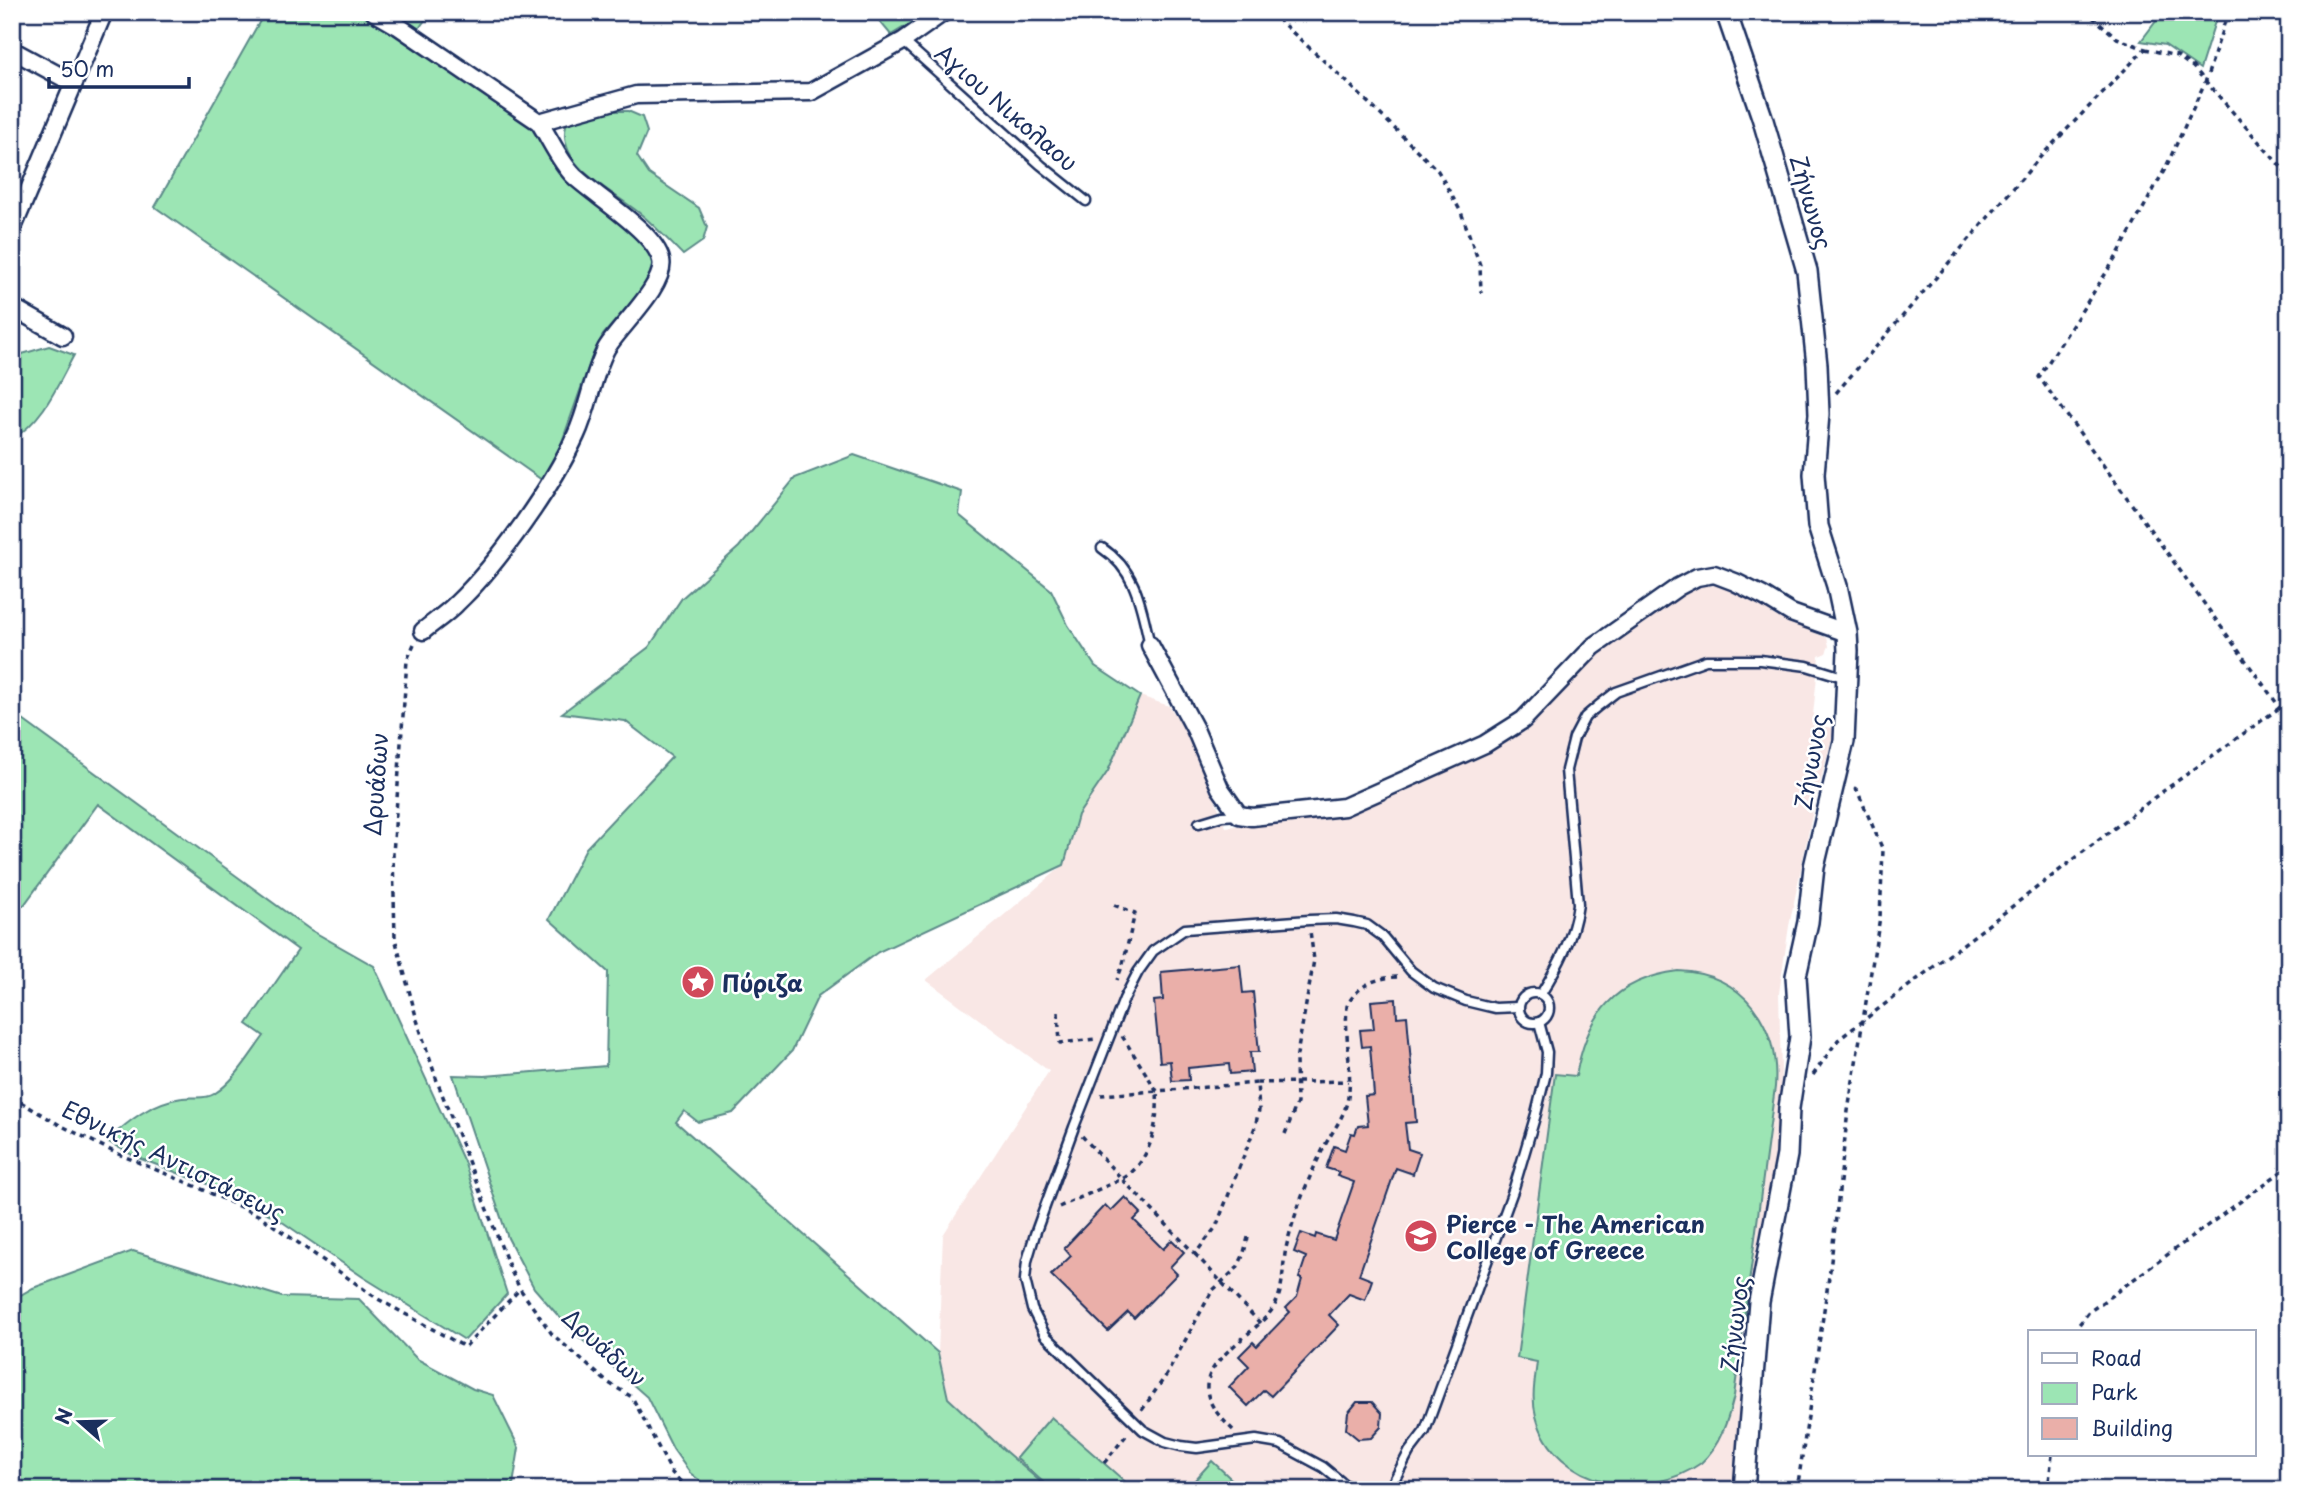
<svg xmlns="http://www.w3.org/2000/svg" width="2301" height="1502" viewBox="0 0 2301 1502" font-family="'Playpen Sans',sans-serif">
  <rect width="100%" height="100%" fill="#fff"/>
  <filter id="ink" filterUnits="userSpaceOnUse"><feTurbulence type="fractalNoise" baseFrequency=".0143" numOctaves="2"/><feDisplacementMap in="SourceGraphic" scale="14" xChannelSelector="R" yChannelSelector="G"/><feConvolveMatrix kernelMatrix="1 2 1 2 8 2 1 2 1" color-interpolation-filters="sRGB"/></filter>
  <g filter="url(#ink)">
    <polygon fill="#f9e7e5" points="1718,585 1753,599 1775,616 1827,638 1829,646 1826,653 1819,656 1812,725 1835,728 1815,801 1789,926 1779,993 1781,1071 1779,1143 1749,1295 1741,1356 1734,1490 1050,1490 1006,1452 948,1398 938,1353 943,1235 1049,1071 926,980 1064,865 1078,815 1108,771 1140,696 1169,706 1176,716 1191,739 1226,827 1346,813 1502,742 1594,656 1697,586"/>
    <g fill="#9ce5b4" stroke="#5c8a89" stroke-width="2">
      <polygon points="265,12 359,12 388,29 533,128 645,244 652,256 654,269 649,281 603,335 592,357 558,453 542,480 155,207"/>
      <polygon points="389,12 431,12 417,31"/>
      <polygon points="872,12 929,12 891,35"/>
      <polygon points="2163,12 2218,12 2200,69 2165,45 2141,41"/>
      <path d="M605 111H628L642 117 647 132 637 156 649 174 699 208 707 227 703 241 683 255C670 242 657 228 643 216 616 192 556 168 566 125L577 118Z"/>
      <path d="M49 346 74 355C57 386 44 420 12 439V357Z"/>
      <polygon points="854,455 962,492 959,515 1051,590 1068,625 1095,666 1140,696 1108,771 1078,815 1064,865 878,952 818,996 792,1051 733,1113 698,1122 684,1111 676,1122 938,1353 948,1398 1006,1452 1050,1490 712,1490 690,1473 673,1449 647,1397 568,1327 534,1288 508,1238 453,1075 485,1076 606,1066 608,972 549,919 586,848 672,757 625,721 562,713 649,647 682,598 739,547 795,478"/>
      <path d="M12 712 309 929 374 966 465 1164 507 1294 465 1340 363 1277 275 1217 215 1187 136 1157 107 1141C128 1121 152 1102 182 1098 192 1096 205 1100 214 1094 235 1081 249 1056 264 1036L247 1024 298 950 98 804 24 905 12 908Z"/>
      <path d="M1679 971C1744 974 1780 1026 1775 1087L1734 1396C1728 1420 1720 1446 1701 1463 1647 1502 1555 1488 1536 1416 1531 1398 1535 1380 1537 1362L1517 1358 1555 1074 1576 1076C1587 1015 1614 979 1679 971Z"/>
      <polygon points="133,1251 282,1297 359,1299 417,1359 473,1389 493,1395 519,1448 513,1485 510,1490 12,1490 12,1300 33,1288"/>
      <polygon points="1051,1417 1129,1485 1125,1490 1052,1490 1016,1458"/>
      <polygon points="1212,1461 1243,1490 1186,1490"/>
    </g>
    <g fill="#eaafa9" stroke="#1b2f5e" stroke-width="2">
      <polygon points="1240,965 1243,993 1253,992 1259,1052 1250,1052 1252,1072 1230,1074 1229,1064 1188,1068 1189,1080 1172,1081 1170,1061 1160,1062 1154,1001 1163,1000 1161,972"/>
      <polygon points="1396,999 1397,1017 1407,1016 1416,1122 1405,1123 1408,1149 1420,1153 1413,1174 1396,1168 1359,1275 1372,1280 1365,1300 1349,1294 1329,1315 1339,1325 1271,1396 1264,1390 1248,1406 1229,1387 1249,1366 1239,1356 1253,1342 1257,1346 1290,1312 1286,1308 1297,1297 1302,1279 1299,1278 1306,1257 1294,1252 1301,1233 1315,1238 1316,1234 1334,1240 1354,1182 1337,1176 1339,1172 1326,1168 1334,1146 1345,1150 1351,1133 1355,1134 1358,1126 1368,1125 1365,1096 1374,1095 1370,1046 1362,1047 1360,1030 1374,1029 1371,1001"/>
      <polygon points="1125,1197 1141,1213 1134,1220 1163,1249 1172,1240 1184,1252 1170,1267 1177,1274 1134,1318 1128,1312 1108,1331 1051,1275 1071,1256 1064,1248 1105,1205 1111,1211"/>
      <polygon points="1357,1402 1372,1402 1382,1413 1381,1427 1371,1438 1358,1439 1346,1429 1348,1413"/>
    </g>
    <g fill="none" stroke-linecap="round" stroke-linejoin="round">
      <defs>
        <g id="service">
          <polyline points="903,41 1041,165 1086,201"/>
          <path d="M1102 548C1137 571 1141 607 1150 645"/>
          <polyline points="1199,823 1222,816 1239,815"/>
          <circle cx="1534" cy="1008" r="15"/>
          <path d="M1541 994C1558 966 1574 937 1578 904L1566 770 1574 738 1585 717 1598 706 1616 692 1706 660H1760L1807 666 1846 678"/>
          <polyline points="1351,1490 1323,1467 1280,1444 1256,1440 1197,1448 1181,1446 1165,1442 1143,1430 1045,1335 1032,1309 1025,1280 1027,1261 1035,1234 1074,1127 1124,999 1138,972 1153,951 1185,929 1309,920 1336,919 1354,922 1367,925 1382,936 1411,971 1434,988 1466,1001 1495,1008 1518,1007"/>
          <polyline points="1389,1490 1409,1452 1425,1431 1514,1188 1536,1114 1546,1073 1547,1052 1539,1022"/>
        </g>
        <g id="minor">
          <polyline points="374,12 398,26 539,122 636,95 811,92 903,41 944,12"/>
          <polyline points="12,50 73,83"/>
          <polyline points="12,230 104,12"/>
          <polyline points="12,307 63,336"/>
          <path d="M423 631C434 622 446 614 456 604 498 564 552 487 576 435 589 407 592 376 606 349 618 328 667 284 661 260 655 232 595 196 574 176 560 162 550 139 539 122"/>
          <polyline points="1150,645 1195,729 1220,788 1239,815 1252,817 1344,807 1485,744 1523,720 1593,647 1678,587 1697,577 1714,574 1735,582 1763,596 1791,613 1847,633"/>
        </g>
        <polyline id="tertiary" points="1726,12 1762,117 1807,271 1817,365 1819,414 1814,474 1818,526 1837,586 1847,633 1848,651 1844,741 1814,867 1808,922 1796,976 1800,1037 1789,1108 1787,1155 1759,1302 1744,1490"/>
      </defs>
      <use href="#service" stroke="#1b2f5e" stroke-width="13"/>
      <use href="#minor" stroke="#1b2f5e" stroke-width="21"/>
      <use href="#tertiary" stroke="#1b2f5e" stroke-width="24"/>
      <g stroke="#1b2f5e" stroke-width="3.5" stroke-dasharray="5 5" stroke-linecap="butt">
        <polyline points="1270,12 1346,81 1438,171 1461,212 1480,265 1481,293"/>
        <polyline points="2228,12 2206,80 2166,167 2117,256 2039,377 2289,720"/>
        <polyline points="2145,49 2177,56 2193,67 2289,176"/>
        <polyline points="1836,393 2043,154 2145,49 2117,38 2087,12"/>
        <polyline points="414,644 407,660 393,854 395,938 417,1020 437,1081 510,1269 520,1289 552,1334 607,1382 632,1397 672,1473 689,1490"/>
        <polyline points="1114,905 1135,913 1123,964 1117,980"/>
        <polyline points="1058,1012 1060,1043 1095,1039"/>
        <polyline points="1813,1075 1838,1040 2155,797 2289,701"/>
        <polyline points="1257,1083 1348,1081"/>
        <polyline points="12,1097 58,1124 116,1153 195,1186 260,1216 378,1299 465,1347 520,1289"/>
        <polyline points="1285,1134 1297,1103 1296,1060 1314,960 1310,931"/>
        <path d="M1082 1136 1122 1179C1151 1163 1159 1121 1157 1091L1101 1095"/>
        <polyline points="1059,1207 1122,1179 1195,1254 1216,1227 1255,1127 1259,1110 1257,1083 1157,1091 1122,1036"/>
        <polyline points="1195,1254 1260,1323"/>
        <polyline points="2073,1332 2089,1312 2289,1166"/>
        <polyline points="1142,1410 1167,1374 1212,1291 1237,1268 1243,1256 1249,1234"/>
        <path d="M1233 1430C1221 1418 1206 1404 1207 1385 1210 1354 1260 1332 1275 1305 1284 1288 1282 1268 1286 1248 1294 1214 1307 1181 1323 1149 1331 1133 1343 1119 1347 1102 1354 1073 1344 1037 1347 1006 1357 985 1377 977 1399 977"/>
        <polyline points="1104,1463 1129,1432"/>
        <polyline points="1797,1490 1830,1270 1848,1111 1880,917 1883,850 1857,790 1851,785"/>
        <polyline points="2048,1490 2052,1455"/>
      </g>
      <use href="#service" stroke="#fff" stroke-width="8"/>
      <use href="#minor" stroke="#fff" stroke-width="16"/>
      <use href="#tertiary" stroke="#fff" stroke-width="19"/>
    </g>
  </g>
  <defs>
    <symbol id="sight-disc" viewBox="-11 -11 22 22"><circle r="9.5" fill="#d1495b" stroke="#fff"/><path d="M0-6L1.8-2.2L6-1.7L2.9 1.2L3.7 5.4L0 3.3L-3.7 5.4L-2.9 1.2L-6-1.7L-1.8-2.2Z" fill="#fff"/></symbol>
    <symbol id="school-disc" viewBox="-11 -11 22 22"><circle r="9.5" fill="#d1495b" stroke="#fff"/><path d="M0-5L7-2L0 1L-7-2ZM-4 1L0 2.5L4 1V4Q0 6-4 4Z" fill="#fff"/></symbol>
  </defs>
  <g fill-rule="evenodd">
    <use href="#sight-disc" x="679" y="963" width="38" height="38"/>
    <use href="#school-disc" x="1402" y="1217" width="38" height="38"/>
  </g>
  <g text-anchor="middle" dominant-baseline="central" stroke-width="5" stroke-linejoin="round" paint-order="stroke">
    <g font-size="23" fill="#1b2f5e" stroke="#fff">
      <text transform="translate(1007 107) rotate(41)">Αγιου Νικολαου</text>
      <text transform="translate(1812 202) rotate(74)">Ζήνωνος</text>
      <text transform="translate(1810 762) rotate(-80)">Ζήνωνος</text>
      <text transform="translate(375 784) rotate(-86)">Δρυάδων</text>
      <text transform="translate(174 1160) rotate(26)">Εθνικής Αντιστάσεως</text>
      <text transform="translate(1734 1324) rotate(-83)">Ζήνωνος</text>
      <text transform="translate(605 1347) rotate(42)">Δρυάδων</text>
    </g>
    <g font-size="23" font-weight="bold" fill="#1b2f5e" stroke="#fff" text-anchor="start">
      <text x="722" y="982">Πύριζα</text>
      <text x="1446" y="1223">Pierce - The American<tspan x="1446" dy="26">College of Greece</tspan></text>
    </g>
  </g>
  <rect width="2301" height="1502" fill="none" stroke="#fff" stroke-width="42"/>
  <rect x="21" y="21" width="2259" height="1460" fill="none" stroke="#1b2f5e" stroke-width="2.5" filter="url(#ink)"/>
  <rect x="2028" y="1330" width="228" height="126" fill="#ffffff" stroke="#a4acbf" stroke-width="2"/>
  <rect x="2042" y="1353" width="35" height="10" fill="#ffffff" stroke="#a4acbf" stroke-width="2"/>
  <text x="2091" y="1366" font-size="21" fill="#1b2f5e">Road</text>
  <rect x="2042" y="1383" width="35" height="21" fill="#9ce5b4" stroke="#a4acbf" stroke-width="2"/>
  <text x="2091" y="1400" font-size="21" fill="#1b2f5e">Park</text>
  <rect x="2042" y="1418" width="35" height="21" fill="#eaafa9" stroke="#a4acbf" stroke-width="2"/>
  <text x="2091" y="1436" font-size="21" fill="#1b2f5e">Building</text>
  <g transform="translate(80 1422) rotate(290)" stroke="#ffffff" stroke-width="5" paint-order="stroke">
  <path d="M0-5L12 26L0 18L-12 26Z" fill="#1b2f5e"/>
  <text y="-10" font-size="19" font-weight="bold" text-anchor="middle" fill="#1b2f5e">N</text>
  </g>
  <path d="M49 77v10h140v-10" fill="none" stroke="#1b2f5e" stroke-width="3.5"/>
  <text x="60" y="77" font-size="21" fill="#1b2f5e" stroke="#ffffff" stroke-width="5" paint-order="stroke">50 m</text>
</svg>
